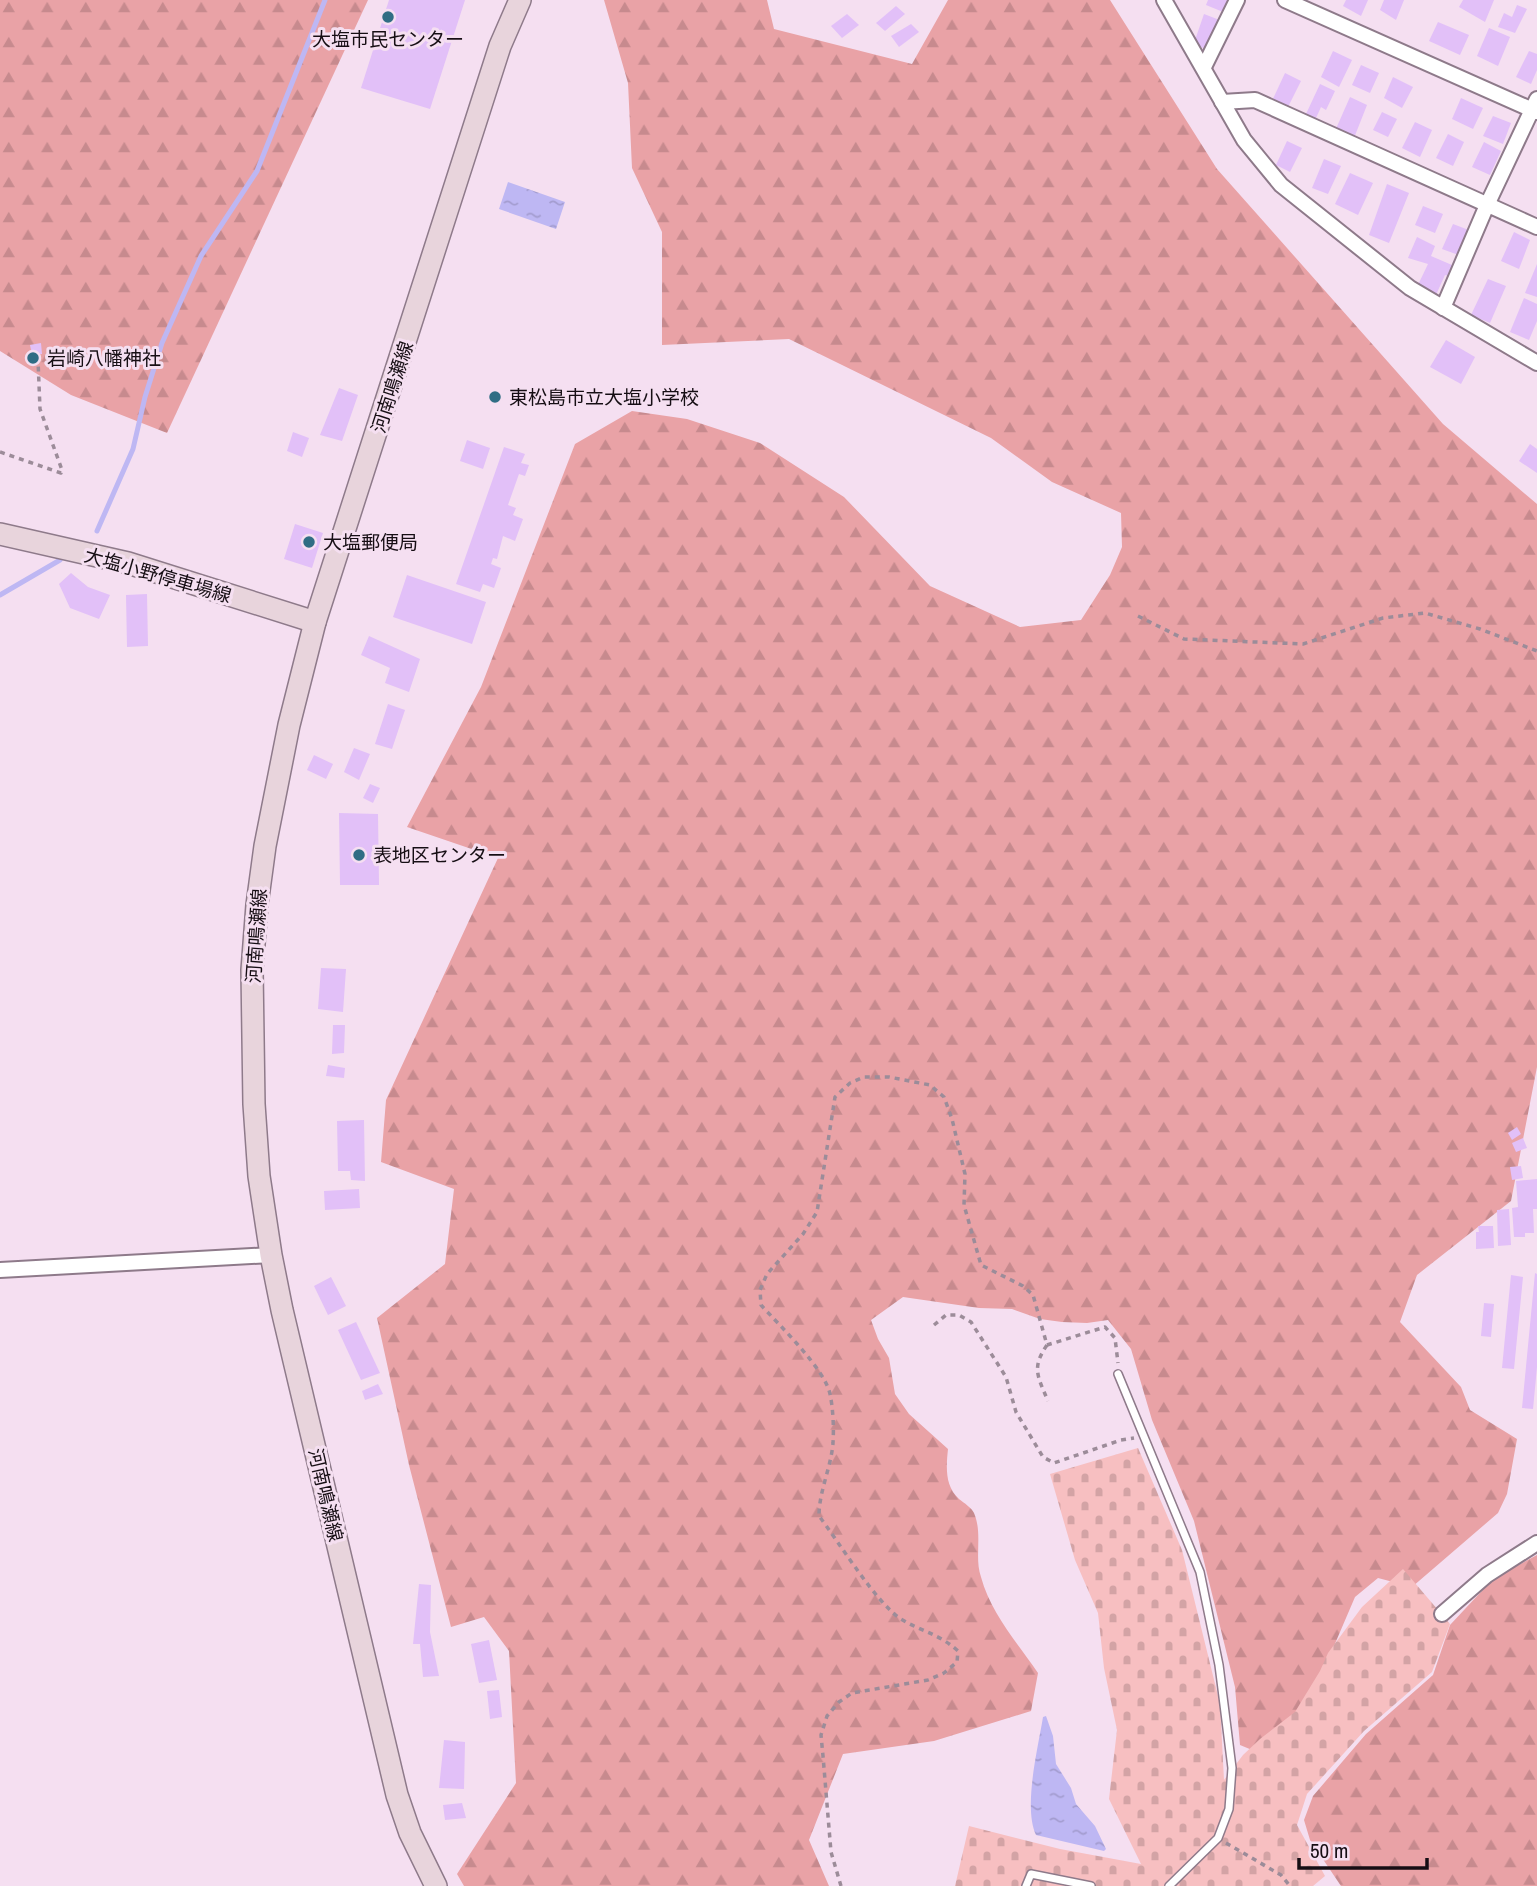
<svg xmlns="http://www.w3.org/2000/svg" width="1537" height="1886" viewBox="0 0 1537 1886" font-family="'Archivo Narrow','Noto Sans JP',sans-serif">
  <defs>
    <pattern id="forest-firs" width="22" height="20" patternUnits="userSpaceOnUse" patternTransform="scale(1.75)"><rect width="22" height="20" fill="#e9a2a6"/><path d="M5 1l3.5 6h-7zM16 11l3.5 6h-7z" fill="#c78a8e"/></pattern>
    <pattern id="cemetery-stones" width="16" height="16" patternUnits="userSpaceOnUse" patternTransform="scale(1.75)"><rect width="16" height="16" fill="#f7bfc1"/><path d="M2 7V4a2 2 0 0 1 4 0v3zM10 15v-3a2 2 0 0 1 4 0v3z" fill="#d3a3a5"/></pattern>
    <pattern id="water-ripples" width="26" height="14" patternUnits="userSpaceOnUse" patternTransform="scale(1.75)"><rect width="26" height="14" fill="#beb7f3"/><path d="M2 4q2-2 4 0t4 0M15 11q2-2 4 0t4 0" fill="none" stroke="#a39ccf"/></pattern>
  </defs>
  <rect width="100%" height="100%" fill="#f5dff1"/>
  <g fill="url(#forest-firs)">
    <polygon points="0,0 368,0 167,433 71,395 0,351"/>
    <path d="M604 0H767L774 29 912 64 948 0H1110L1217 169 1443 424 1537 504V1067L1511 1201 1417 1275 1400 1322 1461 1387 1470 1410 1517 1439 1507 1494 1498 1513 1412 1587 1378 1578 1355 1597 1310 1702 1279 1761 1240 1745 1235 1687 1194 1521 1152 1420 1131 1349 1108 1320 1087 1323 1062 1322 1040 1319 1012 1309 979 1308 903 1297 871 1320 878 1339 889 1358 895 1394 909 1414 948 1449C946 1468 945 1486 959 1499 964 1503 972 1508 974 1513 983 1534 974 1557 981 1577 991 1614 1017 1642 1038 1673L1031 1711 934 1741 843 1754 809 1840 829 1886H464L457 1874 516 1783 509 1651 484 1617 451 1627 409 1465 377 1318 445 1264 454 1189 381 1162 386 1100 498 858 407 827 481 687 575 444 632 411 687 419 760 443 844 497 930 586 1020 627 1081 620 1110 575 1122 547 1121 513 1052 482 991 438 789 339 662 345V232L632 168 628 83Z"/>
    <polygon points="1537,1555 1537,1886 1341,1886 1310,1840 1304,1820 1313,1796 1366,1734 1433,1675 1450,1625 1493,1579"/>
  </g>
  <polygon fill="url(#cemetery-stones)" points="1138,1448 1182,1550 1220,1704 1224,1780 1243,1755 1260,1739 1295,1712 1320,1671 1328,1653 1362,1607 1403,1569 1450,1624 1432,1672 1364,1731 1307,1794 1297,1825 1325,1876 1313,1886 955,1886 969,1826 1060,1849 1141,1864 1109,1799 1117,1730 1104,1668 1098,1613 1075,1560 1050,1474"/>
  <g fill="url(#water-ripples)">
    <polygon points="508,182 565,202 556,229 499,209"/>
    <path d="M1046 1716 1053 1736 1056 1764 1071 1788 1076 1804 1095 1826 1106 1849 1104 1851 1036 1835C1023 1807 1038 1748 1043 1717Z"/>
  </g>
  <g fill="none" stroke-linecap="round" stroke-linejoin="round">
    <g stroke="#beb7f3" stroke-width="5">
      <polyline points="97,531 133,449 145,397 162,343 201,256 257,171 325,0"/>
      <polyline points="0,595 60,560"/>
    </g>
  </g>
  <g fill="#e2c0f8">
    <polygon points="389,0 465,0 430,109 361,88"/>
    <polygon points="1208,0 1234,0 1228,14 1206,5"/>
    <polygon points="1346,0 1368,0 1361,16 1343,6"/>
    <polygon points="1384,0 1404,0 1396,20 1380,10"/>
    <polygon points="1463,0 1494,0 1485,22 1459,7"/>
    <polygon points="1517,5 1527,9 1515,33 1498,27 1504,13 1512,17"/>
    <polygon points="896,6 905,14 885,31 876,23"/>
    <polygon points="847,14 859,25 842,38 831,26"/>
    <polygon points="1204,14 1230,24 1216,55 1194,43"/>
    <polygon points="1438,22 1469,35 1460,55 1429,41"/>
    <polygon points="911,24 919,32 899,47 891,36"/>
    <polygon points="1489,28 1510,37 1498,66 1477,56"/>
    <polygon points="1333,51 1352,60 1339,87 1321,77"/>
    <polygon points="1529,51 1537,54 1537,70 1531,84 1516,77"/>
    <polygon points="1361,65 1379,73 1370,93 1352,85"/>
    <polygon points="1285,73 1301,81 1288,107 1272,101"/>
    <polygon points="1393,77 1413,87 1402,108 1384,98"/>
    <polygon points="1320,84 1335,91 1326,110 1321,107 1316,118 1306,114"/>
    <polygon points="1350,97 1367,105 1354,138 1335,131"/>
    <polygon points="1461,98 1483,108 1473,129 1452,119"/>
    <polygon points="1382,112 1397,119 1388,137 1373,130"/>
    <polygon points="1493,116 1511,123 1503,144 1483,136"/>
    <polygon points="1415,122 1432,130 1420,157 1402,148"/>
    <polygon points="1448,134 1464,142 1453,166 1436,158"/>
    <polygon points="1287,141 1302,148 1290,172 1276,165"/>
    <polygon points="1484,142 1501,151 1490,175 1472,167"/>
    <polygon points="1324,159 1341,166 1328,194 1312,188"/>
    <polygon points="1350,173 1373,183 1358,215 1335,204"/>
    <polygon points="1387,184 1409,193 1389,243 1369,235"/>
    <polygon points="1423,206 1443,214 1435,233 1415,225"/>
    <polygon points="1453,224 1474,232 1464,257 1442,249"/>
    <polygon points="1514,232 1530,240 1519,269 1501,261"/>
    <polygon points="1417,237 1435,246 1431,256 1459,268 1454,278 1445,275 1435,297 1416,289 1428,264 1408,258"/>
    <polygon points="1537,264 1537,297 1525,293"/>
    <polygon points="1488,279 1506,286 1490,323 1471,315"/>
    <polygon points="1524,298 1537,304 1537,321 1529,340 1510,332"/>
    <polygon points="1446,340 1475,357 1461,384 1430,367"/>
    <polygon points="41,343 42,354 32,355 30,345"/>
    <polygon points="339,388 358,395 342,441 320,435"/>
    <polygon points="293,432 309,438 302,457 287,451"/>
    <polygon points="467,440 490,448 483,469 460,461"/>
    <polygon points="1530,444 1537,449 1537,473 1519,461"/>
    <polygon points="504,447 525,454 521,463 529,465 525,476 519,474 508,505 516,508 513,515 523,519 515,541 503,536 497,559 493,558 491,564 501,568 494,588 483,584 480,592 456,584"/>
    <polygon points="295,524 323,533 312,568 284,559"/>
    <polygon points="71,573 88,587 110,595 99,619 70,608 59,584"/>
    <polygon points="407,575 486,602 472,644 393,617"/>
    <polygon points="147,594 148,646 127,647 126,595"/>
    <polygon points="369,636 420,659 409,692 385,683 390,668 361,655"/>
    <polygon points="388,704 405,710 392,749 375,744"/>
    <polygon points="354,748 370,754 359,780 344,772"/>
    <polygon points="314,755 333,764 326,779 307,770"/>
    <polygon points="370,784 380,788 373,803 363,798"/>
    <polygon points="339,813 378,814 379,885 340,885"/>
    <polygon points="321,968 346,969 343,1012 318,1009"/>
    <polygon points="333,1025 345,1025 344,1053 332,1054"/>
    <polygon points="328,1065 345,1068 344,1078 326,1076"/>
    <polygon points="364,1120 365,1181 351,1180 350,1171 338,1171 337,1121"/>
    <polygon points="1517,1127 1521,1134 1512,1140 1508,1133"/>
    <polygon points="1523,1138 1527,1148 1516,1152 1512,1143"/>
    <polygon points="1521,1166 1523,1178 1512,1180 1510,1167"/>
    <polygon points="1537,1179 1537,1209 1533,1209 1534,1233 1525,1233 1525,1237 1514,1237 1512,1208 1518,1207 1516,1181"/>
    <polygon points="359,1189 360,1208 325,1210 324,1191"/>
    <polygon points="1509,1209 1511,1245 1498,1246 1497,1210"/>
    <polygon points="1478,1226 1493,1226 1494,1248 1476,1249 1476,1232 1479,1232"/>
    <polygon points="1535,1273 1537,1274 1537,1367 1533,1409 1522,1408"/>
    <polygon points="1511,1275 1523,1277 1514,1369 1502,1368"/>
    <polygon points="331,1277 346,1306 328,1315 314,1286"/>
    <polygon points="1484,1303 1494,1304 1491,1337 1481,1336"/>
    <polygon points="356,1322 380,1373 361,1380 338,1330"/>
    <polygon points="378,1384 383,1394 365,1400 362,1391"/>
    <polygon points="419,1584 431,1585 430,1632 439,1676 423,1677 420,1644 413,1644"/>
    <polygon points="489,1640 497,1680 479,1683 471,1644"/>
    <polygon points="499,1690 502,1717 490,1719 487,1691"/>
    <polygon points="444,1740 465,1742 464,1789 439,1788"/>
    <polygon points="462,1803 466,1818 445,1820 443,1805"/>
  </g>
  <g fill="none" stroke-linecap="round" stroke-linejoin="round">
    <defs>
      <g id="lane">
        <polyline points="1118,1374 1200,1572 1219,1665 1232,1768 1229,1809 1218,1838 1169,1886"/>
        <polyline points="1026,1886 1031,1874 1091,1886"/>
      </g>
      <g id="street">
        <polyline points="1164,0 1244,140 1281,185 1410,288 1537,363"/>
        <polyline points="1285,0 1537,112"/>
        <polyline points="1204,67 1237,0"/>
        <polyline points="1222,102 1255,100 1537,227"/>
        <polyline points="1443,308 1487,205 1537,99"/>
        <polyline points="0,1270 271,1255"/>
        <polyline points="1442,1614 1487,1575 1537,1543"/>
      </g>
      <g id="secondary">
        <polyline points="0,534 128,563 315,622"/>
        <polyline points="436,1886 410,1833 397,1795 282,1310 271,1255 259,1176 254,1104 252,970 257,905 265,846 289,725 315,622 500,46 520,0"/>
      </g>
    </defs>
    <use href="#lane" stroke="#8e7a8a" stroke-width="10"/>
    <use href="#street" stroke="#8e7a8a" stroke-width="18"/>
    <use href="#secondary" stroke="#8e7a8a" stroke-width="24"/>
    <g stroke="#9c8c99" stroke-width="3.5" stroke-dasharray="5 5" stroke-linecap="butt">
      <polyline points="0,452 61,473 62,470 40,409 38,360"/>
      <polyline points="1138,616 1184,639 1303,644 1383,618 1425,613 1480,629 1537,651"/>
      <polyline points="934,1325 946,1315 959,1315 971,1322 1006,1377 1016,1412 1043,1457 1054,1463 1121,1440 1134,1438"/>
      <path d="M1047 1345C1031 1368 1038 1377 1048 1401"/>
      <polyline points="1226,1843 1281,1875 1290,1886"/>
      <path d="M841 1886 831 1852 823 1756 821 1735 827 1716 839 1702 852 1693 928 1680 944 1673 957 1662 958 1651C938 1633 922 1632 901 1619 876 1603 839 1542 819 1516 819 1491 831 1468 833 1443 834 1428 833 1408 830 1394 825 1369 779 1325 761 1305L760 1290 767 1274 803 1234 817 1212 835 1097 850 1083 864 1077H889L930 1085 944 1097 952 1119 965 1174 964 1205 981 1265 1023 1286 1033 1295 1047 1345 1105 1327 1115 1338 1118 1363"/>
    </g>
    <use href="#lane" stroke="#fff" stroke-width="7"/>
    <use href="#street" stroke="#fff" stroke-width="14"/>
    <use href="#secondary" stroke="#e8d4dc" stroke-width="21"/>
  </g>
  <g fill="#306d84" stroke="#f5dff1" stroke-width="2.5">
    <circle cx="388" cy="17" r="7"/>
    <circle cx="33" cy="358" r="7"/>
    <circle cx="495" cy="397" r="7"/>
    <circle cx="309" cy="542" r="7"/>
    <circle cx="359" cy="855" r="7"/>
  </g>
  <g text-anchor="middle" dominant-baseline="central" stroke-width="6" stroke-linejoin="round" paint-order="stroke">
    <g font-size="19" fill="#160e14" stroke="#f5dff1" text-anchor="start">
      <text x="388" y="39" text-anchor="middle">大塩市民センター</text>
      <text x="47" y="358">岩崎八幡神社</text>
      <text x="509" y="397">東松島市立大塩小学校</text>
      <text x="323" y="542">大塩郵便局</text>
      <text x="373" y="855">表地区センター</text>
    </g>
    <g font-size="19" fill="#160e14" stroke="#f5dff1">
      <text transform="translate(392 387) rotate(-72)">河南鳴瀬線</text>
      <text transform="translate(158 575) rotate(16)">大塩小野停車場線</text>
      <text transform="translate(256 936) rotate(-86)">河南鳴瀬線</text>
      <text transform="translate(326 1495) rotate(77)">河南鳴瀬線</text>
    </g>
  </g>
  <path d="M1299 1858v10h128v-10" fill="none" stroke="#160e14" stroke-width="3.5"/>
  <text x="1310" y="1858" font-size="21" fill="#160e14" stroke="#f5dff1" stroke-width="5" paint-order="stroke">50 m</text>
</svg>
